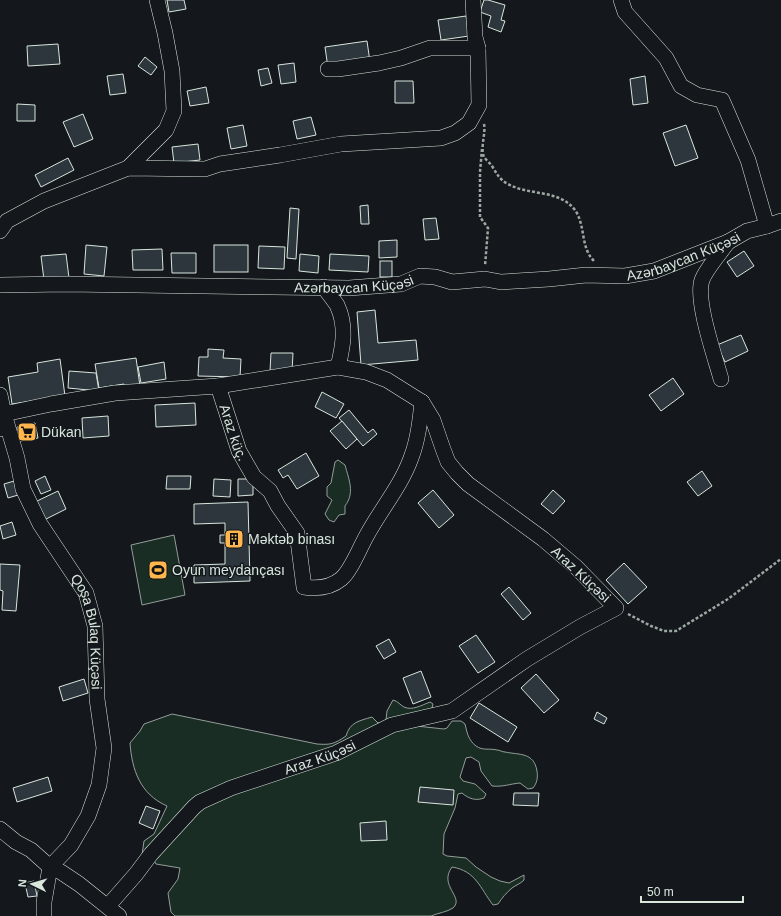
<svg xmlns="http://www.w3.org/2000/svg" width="781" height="916" viewBox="0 0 781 916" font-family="Helvetica,sans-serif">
  <rect width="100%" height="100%" fill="#14181c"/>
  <g fill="#1a2d24" stroke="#939e99">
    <path d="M338 460 345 465C349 480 355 493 345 506V514L339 515 334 522 329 520 325 514 332 500 327 496V487L331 483 335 462Z"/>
    <polygon points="174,535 185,595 142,605 131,545"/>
    <path d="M393 700C398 701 400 705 404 707 412 711 422 705 430 702L433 704 432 708 407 725 444 729 447 728 452 721H461L465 724C467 732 468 740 476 746 483 751 489 748 497 750 500 750 502 752 505 752 519 755 534 752 537 771 538 778 537 783 533 788L528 789 520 783C509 784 504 787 492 786L481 771 479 762 471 757 466 758 460 777 463 781 475 784 486 794 484 798C476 801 469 799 462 793L458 794 455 808 444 834 443 854 447 856 466 858 476 867 491 877 500 881 509 883 524 875V880C520 884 516 885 512 888 506 893 502 898 498 904L493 905C480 888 476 871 452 867 438 886 465 897 453 908 447 912 438 913 431 916H175L171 912 168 893 178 879 180 868 156 864 152 857 142 855 144 841 154 834 167 806C140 794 132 770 130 743L140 731 144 724 172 714 317 744C331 745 334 744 346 736 350 722 359 721 372 717L378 723H383L386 720 387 711Z"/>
  </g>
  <g fill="#2c363c" stroke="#d8e6dc">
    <polygon points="167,0 184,0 186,9 169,12"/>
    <polygon points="484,0 488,0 505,5 501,20 505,21 501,32 488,27 491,16 480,12"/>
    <polygon points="466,16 469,36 441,40 438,20"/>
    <polygon points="367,41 370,62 328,68 325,47"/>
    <polygon points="58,44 60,64 28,66 27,46"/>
    <polygon points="145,57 157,67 151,75 138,66"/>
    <polygon points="294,63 296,82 281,84 278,65"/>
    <polygon points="268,68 272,83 261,86 258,70"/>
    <polygon points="123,74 126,93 110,95 107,76"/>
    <polygon points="645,76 648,103 633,105 630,79"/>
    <polygon points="395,81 413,81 414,103 395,103"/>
    <polygon points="206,87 209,103 190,106 187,91"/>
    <polygon points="17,104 35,105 35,121 17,121"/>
    <polygon points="83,114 93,139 74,147 63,122"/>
    <polygon points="311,117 316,135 297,139 293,121"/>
    <polygon points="243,125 247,146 231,149 227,128"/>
    <polygon points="686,125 698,158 675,166 663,133"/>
    <polygon points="198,144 200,160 174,163 172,147"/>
    <polygon points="68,158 74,170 41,187 35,175"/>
    <polygon points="368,205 369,224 361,224 360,206"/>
    <polygon points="290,208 299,209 296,259 287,258"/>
    <polygon points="436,218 439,239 425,240 423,219"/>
    <polygon points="397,240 397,257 379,258 379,241"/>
    <polygon points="86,245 107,247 104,276 84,274"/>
    <rect x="214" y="245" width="34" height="27"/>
    <polygon points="259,246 285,247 284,269 258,268"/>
    <polygon points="162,249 163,270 133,270 132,250"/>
    <polygon points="744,251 754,266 737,277 727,262"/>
    <polygon points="171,253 196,253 196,273 172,273"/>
    <polygon points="66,254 69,278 44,280 41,256"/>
    <polygon points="300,254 319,256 318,273 299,271"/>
    <polygon points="330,254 369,256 368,272 329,270"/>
    <rect x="380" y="261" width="12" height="16"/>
    <polygon points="375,310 378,343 416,340 418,360 361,365 357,312"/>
    <polygon points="741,335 748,351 725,362 717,345"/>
    <polygon points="208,349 224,350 223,358 241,359 240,377 198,376 199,357 208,357"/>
    <polygon points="271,353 293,353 292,372 270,371"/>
    <polygon points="136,358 140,386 124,389 124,384 99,388 95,364"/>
    <polygon points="60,359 65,396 12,404 8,377 38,372 37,363"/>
    <polygon points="164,362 166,379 141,383 138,367"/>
    <polygon points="69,371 96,373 99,391 68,388"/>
    <polygon points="673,378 684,394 661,411 649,395"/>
    <polygon points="322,392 344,404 336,418 315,407"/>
    <polygon points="195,403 196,425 156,427 155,405"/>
    <polygon points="349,410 368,433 373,429 377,434 363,446 339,418"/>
    <polygon points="108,416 109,436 83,438 82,418"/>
    <polygon points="342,421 357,439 346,449 330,431"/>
    <polygon points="35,423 38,438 20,441 17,427"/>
    <polygon points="306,453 319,476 297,489 288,475 283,478 278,470"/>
    <polygon points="702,471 712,486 698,496 687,482"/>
    <polygon points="45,476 51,490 41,494 35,481"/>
    <polygon points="167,476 191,476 190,489 166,489"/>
    <polygon points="214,479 231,480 230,497 213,496"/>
    <polygon points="238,479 253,479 253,495 238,496"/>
    <polygon points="14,481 18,495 8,498 4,484"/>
    <polygon points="433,490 454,515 439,528 418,503"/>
    <polygon points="553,490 565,501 553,514 541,504"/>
    <polygon points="58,491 66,509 44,520 35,502"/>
    <polygon points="248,502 250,581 194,583 194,565 225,564 225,543 220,543 220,535 225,535 225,523 194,524 194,504"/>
    <polygon points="12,522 16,535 3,539 0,526"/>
    <polygon points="624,563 647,587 628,604 606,580"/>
    <polygon points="0,564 20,565 16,611 2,610 3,591 0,590"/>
    <polygon points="509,587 531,613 523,620 501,594"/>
    <polygon points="476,635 495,662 478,673 459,646"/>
    <polygon points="389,639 396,652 384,659 376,646"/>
    <polygon points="421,671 431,697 413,704 403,678"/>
    <polygon points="536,674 559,700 544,713 521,688"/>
    <polygon points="84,679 88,693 63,701 59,687"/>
    <polygon points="479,703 517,727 508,742 470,718"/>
    <polygon points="597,712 607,718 604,724 594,719"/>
    <polygon points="48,777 52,791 17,802 13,788"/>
    <polygon points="420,787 454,790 453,805 418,802"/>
    <polygon points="514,793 539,793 538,806 513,805"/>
    <polygon points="146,806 160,811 153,829 139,823"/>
    <polygon points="386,821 387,840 361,841 360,823"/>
    <polygon points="34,881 37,896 28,897 25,883"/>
  </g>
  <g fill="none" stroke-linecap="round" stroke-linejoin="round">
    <defs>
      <g id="minor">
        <polyline points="621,0 625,12 666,58 681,86 697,95 722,100 748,160 767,226 781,221"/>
        <polyline points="328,69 338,69 379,63 401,58 430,48 478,48"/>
        <polyline points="128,168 166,130 174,111 172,71 165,33 157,0"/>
        <polyline points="0,231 7,221 44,201 128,168 205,169 220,164 280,155 341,144 441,138 455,133 469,123 479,105 478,48 475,37 473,0"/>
        <path id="s1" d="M0 285 67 284 349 288 401 284 420 276 435 277 452 282 485 279 501 282 549 279 586 275 625 276 654 271 728 242 747 231 767 226"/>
        <path d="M324 287C328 293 333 299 337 305 347 326 343 346 338 367"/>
        <path d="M721 379C715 357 695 300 702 280 706 269 721 252 728 242"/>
        <path id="s2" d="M218 386 239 451 254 477 270 491 278 506 297 533 304 587C317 589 330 588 341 579 351 571 360 547 367 535 381 509 401 486 411 458 418 440 420 421 422 402"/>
        <polyline points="0,395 4,414 51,404 115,393 218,386 338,367 366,372 387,380 422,402"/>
        <path id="s3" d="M0 429 4 414 17 458 23 489 40 524 86 593 95 626 97 699 104 748 99 785 88 816 71 845 50 867 44 902V916"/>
        <polyline points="0,829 16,842 31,850 50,867 61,872 79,884 119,916"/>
        <path id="s4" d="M108 906 136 874 151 854 194 807 200 802 231 788 336 753 392 725 452 711 527 659 580 627 616 608 576 567 543 539 468 484 457 473 448 462 443 449 433 420 422 402"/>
      </g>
    </defs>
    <use href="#minor" stroke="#d8e6dc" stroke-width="16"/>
    <g stroke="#9da8a2" stroke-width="2.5" stroke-dasharray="3 2" stroke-linecap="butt">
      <path d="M484 124C486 134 480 147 484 157 486 160 490 163 492 166 497 174 500 180 508 184 529 196 559 189 575 210 586 226 580 247 594 261"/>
      <polyline points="482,149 480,172 480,217 488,228 485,266"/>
      <polyline points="628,614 651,626 664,631 676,631 728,599 781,559"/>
    </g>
    <use href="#minor" stroke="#14181c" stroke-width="15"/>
  </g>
  <defs>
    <symbol id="supermarket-square" viewBox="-11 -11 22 22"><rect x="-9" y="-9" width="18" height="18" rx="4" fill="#ffb74d" stroke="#14181c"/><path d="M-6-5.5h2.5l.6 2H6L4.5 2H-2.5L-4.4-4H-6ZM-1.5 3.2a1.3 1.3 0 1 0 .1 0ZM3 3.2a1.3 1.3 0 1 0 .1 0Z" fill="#111"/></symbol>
    <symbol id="building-square" viewBox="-11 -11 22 22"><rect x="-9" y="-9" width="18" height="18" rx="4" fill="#ffb74d" stroke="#14181c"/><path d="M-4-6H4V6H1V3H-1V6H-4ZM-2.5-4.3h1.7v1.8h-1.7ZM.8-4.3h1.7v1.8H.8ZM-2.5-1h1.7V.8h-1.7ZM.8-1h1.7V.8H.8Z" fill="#111"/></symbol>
    <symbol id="stadium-square" viewBox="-11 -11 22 22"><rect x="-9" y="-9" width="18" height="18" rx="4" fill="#ffb74d" stroke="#14181c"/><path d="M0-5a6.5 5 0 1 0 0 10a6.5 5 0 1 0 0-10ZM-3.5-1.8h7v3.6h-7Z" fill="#111"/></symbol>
  </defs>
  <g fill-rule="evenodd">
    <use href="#supermarket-square" x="16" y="421" width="22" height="22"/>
    <use href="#building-square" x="223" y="528" width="22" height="22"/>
    <use href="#stadium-square" x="147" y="559" width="22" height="22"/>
  </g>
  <g text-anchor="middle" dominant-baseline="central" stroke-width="3" stroke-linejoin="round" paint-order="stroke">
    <g font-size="14" fill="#d8e6dc" stroke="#14181c">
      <text stroke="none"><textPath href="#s1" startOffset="690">Azərbaycan Küçəsi</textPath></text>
      <text stroke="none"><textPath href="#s1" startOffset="354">Azərbaycan Küçəsi</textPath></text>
      <text stroke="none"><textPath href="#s2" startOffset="49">Araz küç.</textPath></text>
      <text transform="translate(581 574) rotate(43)">Araz Küçəsi</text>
      <text stroke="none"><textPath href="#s3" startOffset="253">Qoşa Bulaq Küçəsi</textPath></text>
      <text stroke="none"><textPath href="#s4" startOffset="267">Araz Küçəsi</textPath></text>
    </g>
    <g font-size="14" fill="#d8e6dc" stroke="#14181c" text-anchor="start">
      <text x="41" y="432">Dükan</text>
      <text x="248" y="539">Məktəb binası</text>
      <text x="172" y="570">Oyun meydançası</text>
    </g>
  </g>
  <g transform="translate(32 884) rotate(275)" stroke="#14181c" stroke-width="3" paint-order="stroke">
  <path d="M0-3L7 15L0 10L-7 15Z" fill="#d8e6dc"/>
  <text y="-6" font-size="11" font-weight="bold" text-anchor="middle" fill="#d8e6dc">N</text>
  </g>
  <path d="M641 896v6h102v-6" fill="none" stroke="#d8e6dc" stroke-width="2"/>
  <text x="647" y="896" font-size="12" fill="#d8e6dc" stroke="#14181c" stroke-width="3" paint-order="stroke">50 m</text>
</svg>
